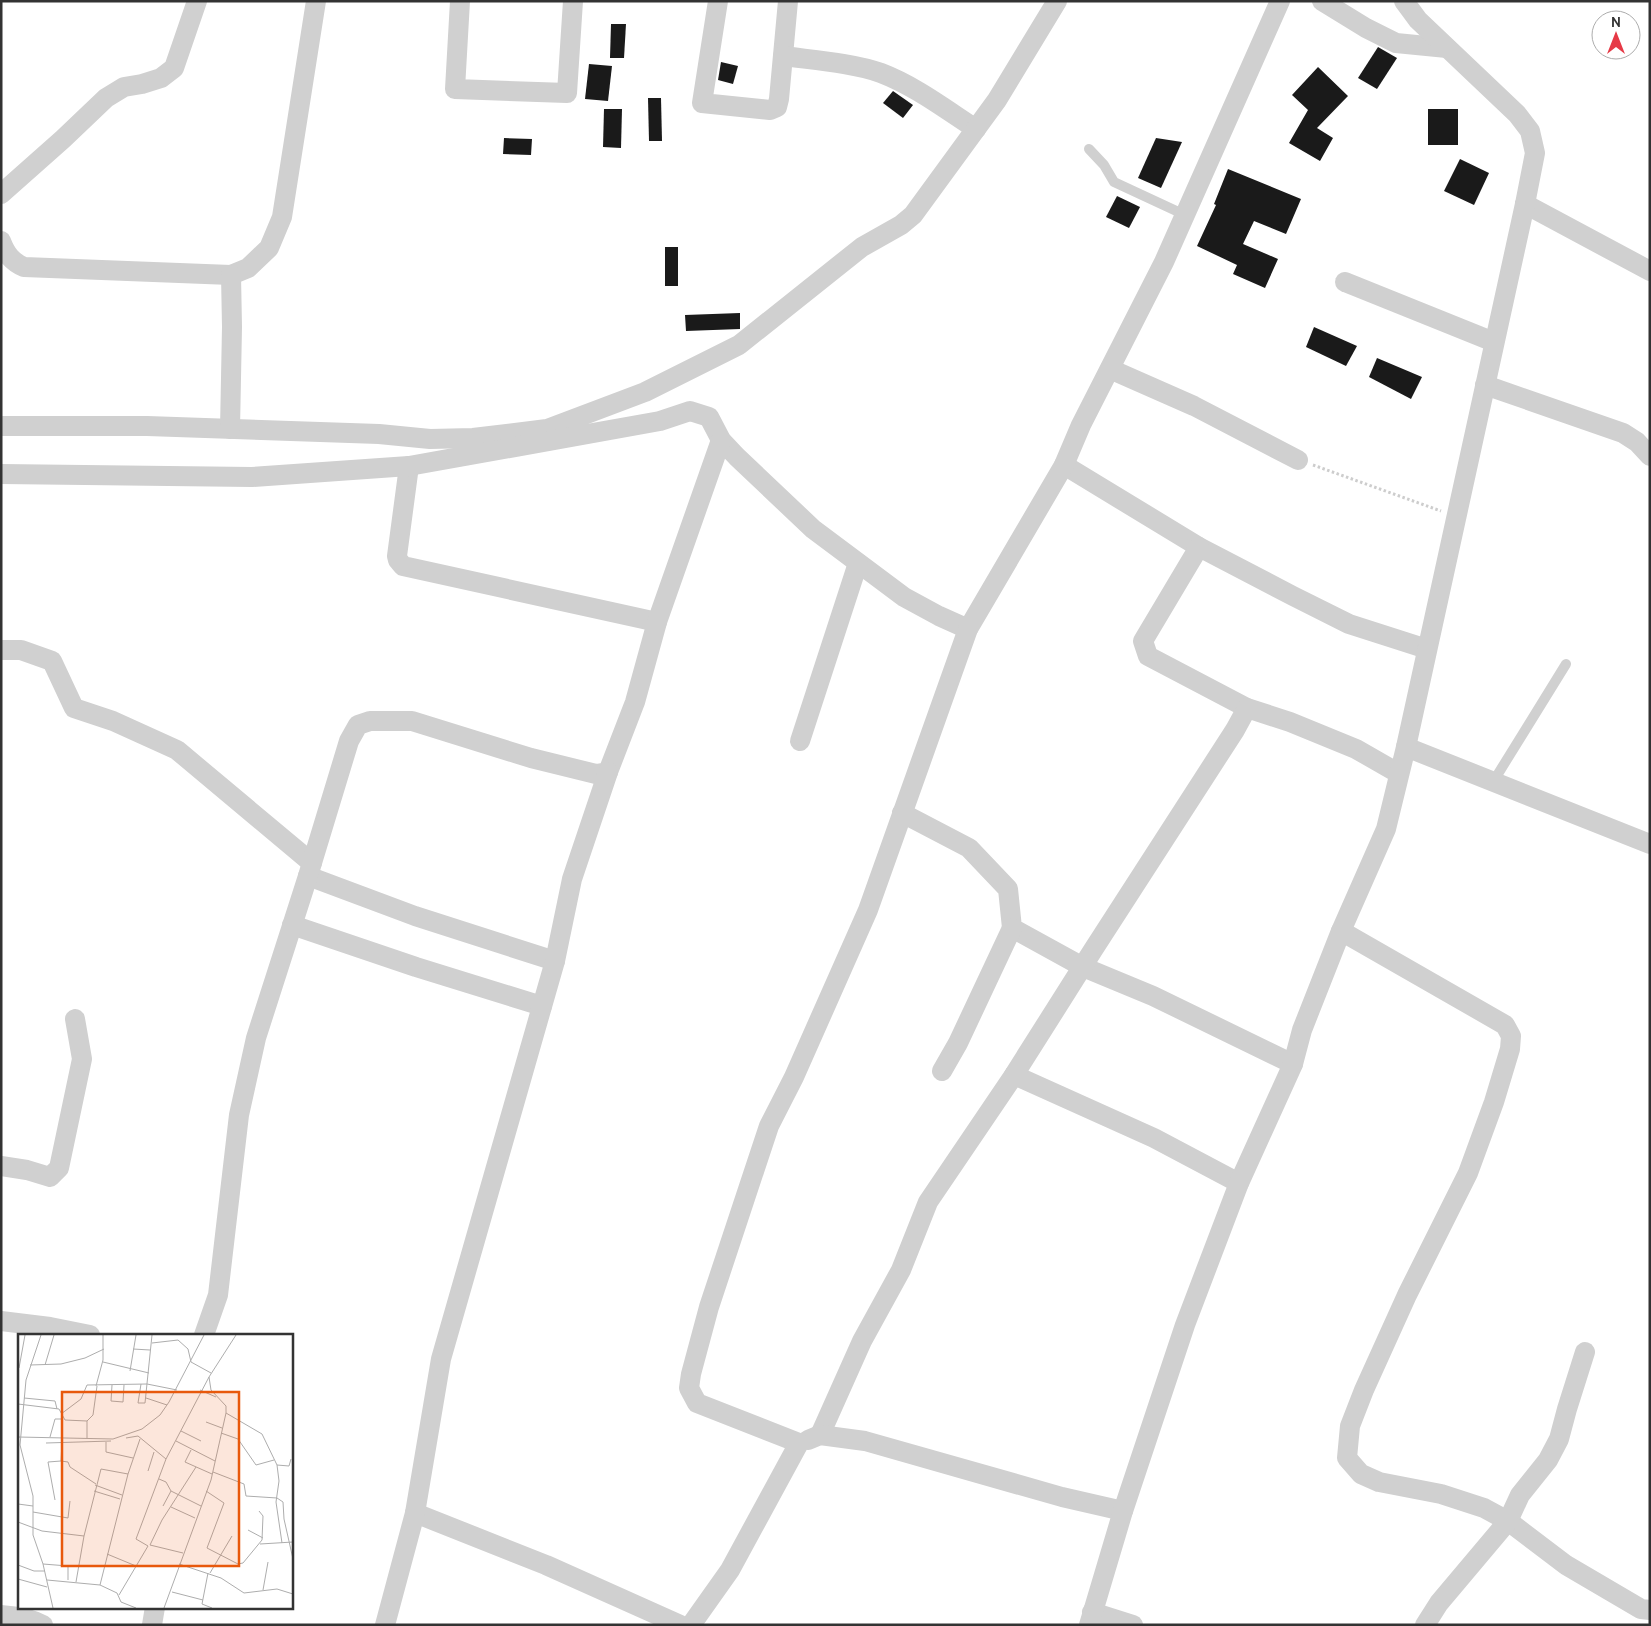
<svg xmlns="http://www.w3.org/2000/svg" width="1651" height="1626" viewBox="0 0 1651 1626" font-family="Cabin,sans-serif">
  <rect width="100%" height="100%" fill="#fff"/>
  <g fill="#1a1a1a">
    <polygon points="611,24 626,24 624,58 610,58"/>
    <polygon points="1378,47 1397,58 1377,89 1358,78"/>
    <polygon points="721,62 738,66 733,84 718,80"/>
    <polygon points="589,64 612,66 608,101 585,99"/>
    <polygon points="1318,67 1348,96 1317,128 1333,138 1320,161 1289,143 1308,110 1292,95"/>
    <polygon points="893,91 913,105 903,118 883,103"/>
    <polygon points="648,98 661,98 662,141 649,141"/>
    <polygon points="604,109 622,109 621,148 603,147"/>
    <rect x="1428" y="109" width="30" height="36"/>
    <polygon points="504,138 532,139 531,155 503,154"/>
    <polygon points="1156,138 1182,142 1161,188 1138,178"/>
    <polygon points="1460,159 1489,173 1474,205 1444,191"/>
    <polygon points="1228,169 1301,199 1286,234 1254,221 1243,244 1278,259 1265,288 1233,274 1237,265 1197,246 1216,205 1214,204"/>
    <polygon points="1117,196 1140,207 1129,228 1106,217"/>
    <rect x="665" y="247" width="13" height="39"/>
    <polygon points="740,313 740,329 686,331 685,315"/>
    <polygon points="1314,327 1357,346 1346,366 1306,347"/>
    <polygon points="1377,358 1422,377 1411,399 1369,377"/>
  </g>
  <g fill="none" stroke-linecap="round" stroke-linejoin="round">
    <polyline stroke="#cdcdcd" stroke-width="3" stroke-dasharray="2.5 2.5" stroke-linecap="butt" points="1313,465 1441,511"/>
    <g stroke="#d0d0d0" stroke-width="10">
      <polyline points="1089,149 1104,165 1114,182 1185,215"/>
      <polyline points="1493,782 1566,664"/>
    </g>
    <g stroke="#d0d0d0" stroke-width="20">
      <polyline points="460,1 455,89 567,93 573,1"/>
      <polyline points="718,1 702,103 770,110 777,107 779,99 788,1"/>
      <polyline points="1322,1 1366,28 1396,43 1447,48"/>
      <path d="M783 56C812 60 854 63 881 73 915 86 945 109 976 129"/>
      <polyline points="1,194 63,139 106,98 124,87 142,84 161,78 174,68 197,1"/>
      <polyline points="1525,204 1650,271"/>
      <path d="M1 241C6 254 12 262 24 267L231 275 248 268 269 248 282 217 316 1"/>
      <polyline points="1345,282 1494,342"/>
      <polyline points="1110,369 1194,406 1298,460"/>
      <polyline points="1485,385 1623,433 1637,442 1650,456"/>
      <polyline points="1,426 147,426 379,434 430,439 473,438 547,429 645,392 739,345 862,247 901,225 913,215 997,100 1057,1"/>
      <polyline points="230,429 232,327 231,275"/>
      <polyline points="1064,465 1199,547 1293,596 1349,624 1427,649"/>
      <polyline points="409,466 397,556 398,560 403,566 657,622"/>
      <polyline points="1,474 252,477 409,466 660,421 690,411 709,417 721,440 737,457 813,529 904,597 939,616 968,629"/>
      <polyline points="1199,547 1143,641 1148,656 1247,708 1290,722 1356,749 1398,773"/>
      <polyline points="1,650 21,650 52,661 74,708 113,721 177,750 312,863"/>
      <polyline points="800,741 858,563"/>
      <polyline points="1406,747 1650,844"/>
      <polyline points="902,813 969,848 1008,889 1012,928 1083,967 1153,996 1293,1064"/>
      <polyline points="308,876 415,916 555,961"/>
      <polyline points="292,925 416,967 542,1006"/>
      <polyline points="1341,931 1505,1025 1511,1036 1510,1049 1494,1102 1468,1173 1407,1295 1364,1390 1350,1426 1347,1458 1361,1474 1379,1482 1441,1494 1484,1508 1508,1521 1566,1565 1641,1609 1650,1610"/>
      <polyline points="942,1071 958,1043 1012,928"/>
      <polyline points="1014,1075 1154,1138 1239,1183"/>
      <polyline points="1,1166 27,1170 50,1177 59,1168 82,1059 75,1019"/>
      <polyline points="1,1321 50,1327 90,1335"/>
      <polyline points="204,1335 218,1295 239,1115 256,1038 308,876 349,741 358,725 370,721 412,721 531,758 596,774 608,772 635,702 657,622 721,440"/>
      <polyline points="820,1435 862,1341 901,1270 928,1202 1014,1075 1093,950 1235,730 1247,708"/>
      <polyline points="808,1440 820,1435 865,1441 1062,1497 1123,1511"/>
      <polyline points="415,1513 546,1565 680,1625"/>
      <polyline points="1092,1612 1133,1625"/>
      <path d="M1 1615C16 1616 30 1618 43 1625"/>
      <polyline points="152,1625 155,1607"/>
      <polyline points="385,1625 415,1513 441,1359 555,961 572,879 608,772"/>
      <polyline points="691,1625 730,1570 799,1443 697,1403 689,1388 691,1374 709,1307 769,1126 794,1077 868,910 968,629 1064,465 1081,425 1164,262 1280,1"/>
      <polyline points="1089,1625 1123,1511 1185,1325 1239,1183 1293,1064 1302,1030 1341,931 1386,829 1406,747 1525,204 1535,153 1530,131 1517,114 1418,20 1404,1"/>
      <polyline points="1425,1625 1439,1603 1508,1521 1520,1495 1548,1460 1559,1439 1567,1409 1585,1352"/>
    </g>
  </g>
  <g transform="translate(18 1334)">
    <rect width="275" height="275" fill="#fff"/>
    <path fill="none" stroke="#adadad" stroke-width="1" d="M23 1 8 46 2 111 15 162V201L25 230 35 274M134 9 160 6 170 15 173 28 193 39M115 15 132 16M85 28 131 39M12 31 43 30 67 24 86 15M27 31 36 1M1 34 7 1M112 37 118 1M123 50 120 69H127L134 1M94 51 93 67 105 68 106 51M78 52 85 26V1M182 56 198 63M6 64 37 67 39 75M128 64 149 71M0 70 41 75 47 86 69 87 75 81 79 52M208 79 244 100 259 131 261 147 258 168 264 209M43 80 63 65 69 51 129 50 159 56M188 88 204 94M163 97 183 107M203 99 220 105 238 131 256 126M0 103 95 105 124 95 142 81 151 68 186 1M32 103 37 85H45M69 104V87M108 104 120 102 148 125M158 107 197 127M44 108 43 127 50 128 52 133 78 150M88 108V118L115 124M28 109 93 107M173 116 167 128 194 140M259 131 271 132 273 125M130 137 136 118M195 138 226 150 228 162 259 164 265 168 266 185 275 225M141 145 148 148 153 157 183 172M77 151 104 161M76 157 102 165M188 157 206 169 189 214 220 230 225 229 244 206 245 182 241 177M37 166 30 128 43 127M0 170 15 172M145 172 153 157M153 173 177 184M15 178 50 184 52 167M0 188 24 197 66 202 83 135 110 140 122 105M230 196 245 204M242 210 275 208M132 211 144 186 178 133M132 211 165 219M89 220 118 232M25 230 50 232V246M161 230 203 244 226 259 259 255 275 260M0 231 16 237H27M190 239 184 270 194 274M192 239 214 202M0 245 29 253M29 246 82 251 110 140M58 248 66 202M82 251 99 259 103 268 118 274M245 256 250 228M154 258 185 266M101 261 130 212 118 205 148 125 191 43M146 274 193 146 208 79V72L193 56 191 43 218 1"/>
    <path fill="#e8590c" fill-opacity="0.15" stroke="#e8590c" stroke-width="2.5" d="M44 58H221V232H44Z"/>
    <rect width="275" height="275" fill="none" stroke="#333" stroke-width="2.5"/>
  </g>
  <rect width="1651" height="1626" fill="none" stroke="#333333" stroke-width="5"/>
  <g transform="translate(1616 35)"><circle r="24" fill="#ffffff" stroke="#adadad"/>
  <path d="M0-4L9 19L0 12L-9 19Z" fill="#e63946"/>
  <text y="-8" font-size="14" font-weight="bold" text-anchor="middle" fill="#333333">N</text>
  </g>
</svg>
